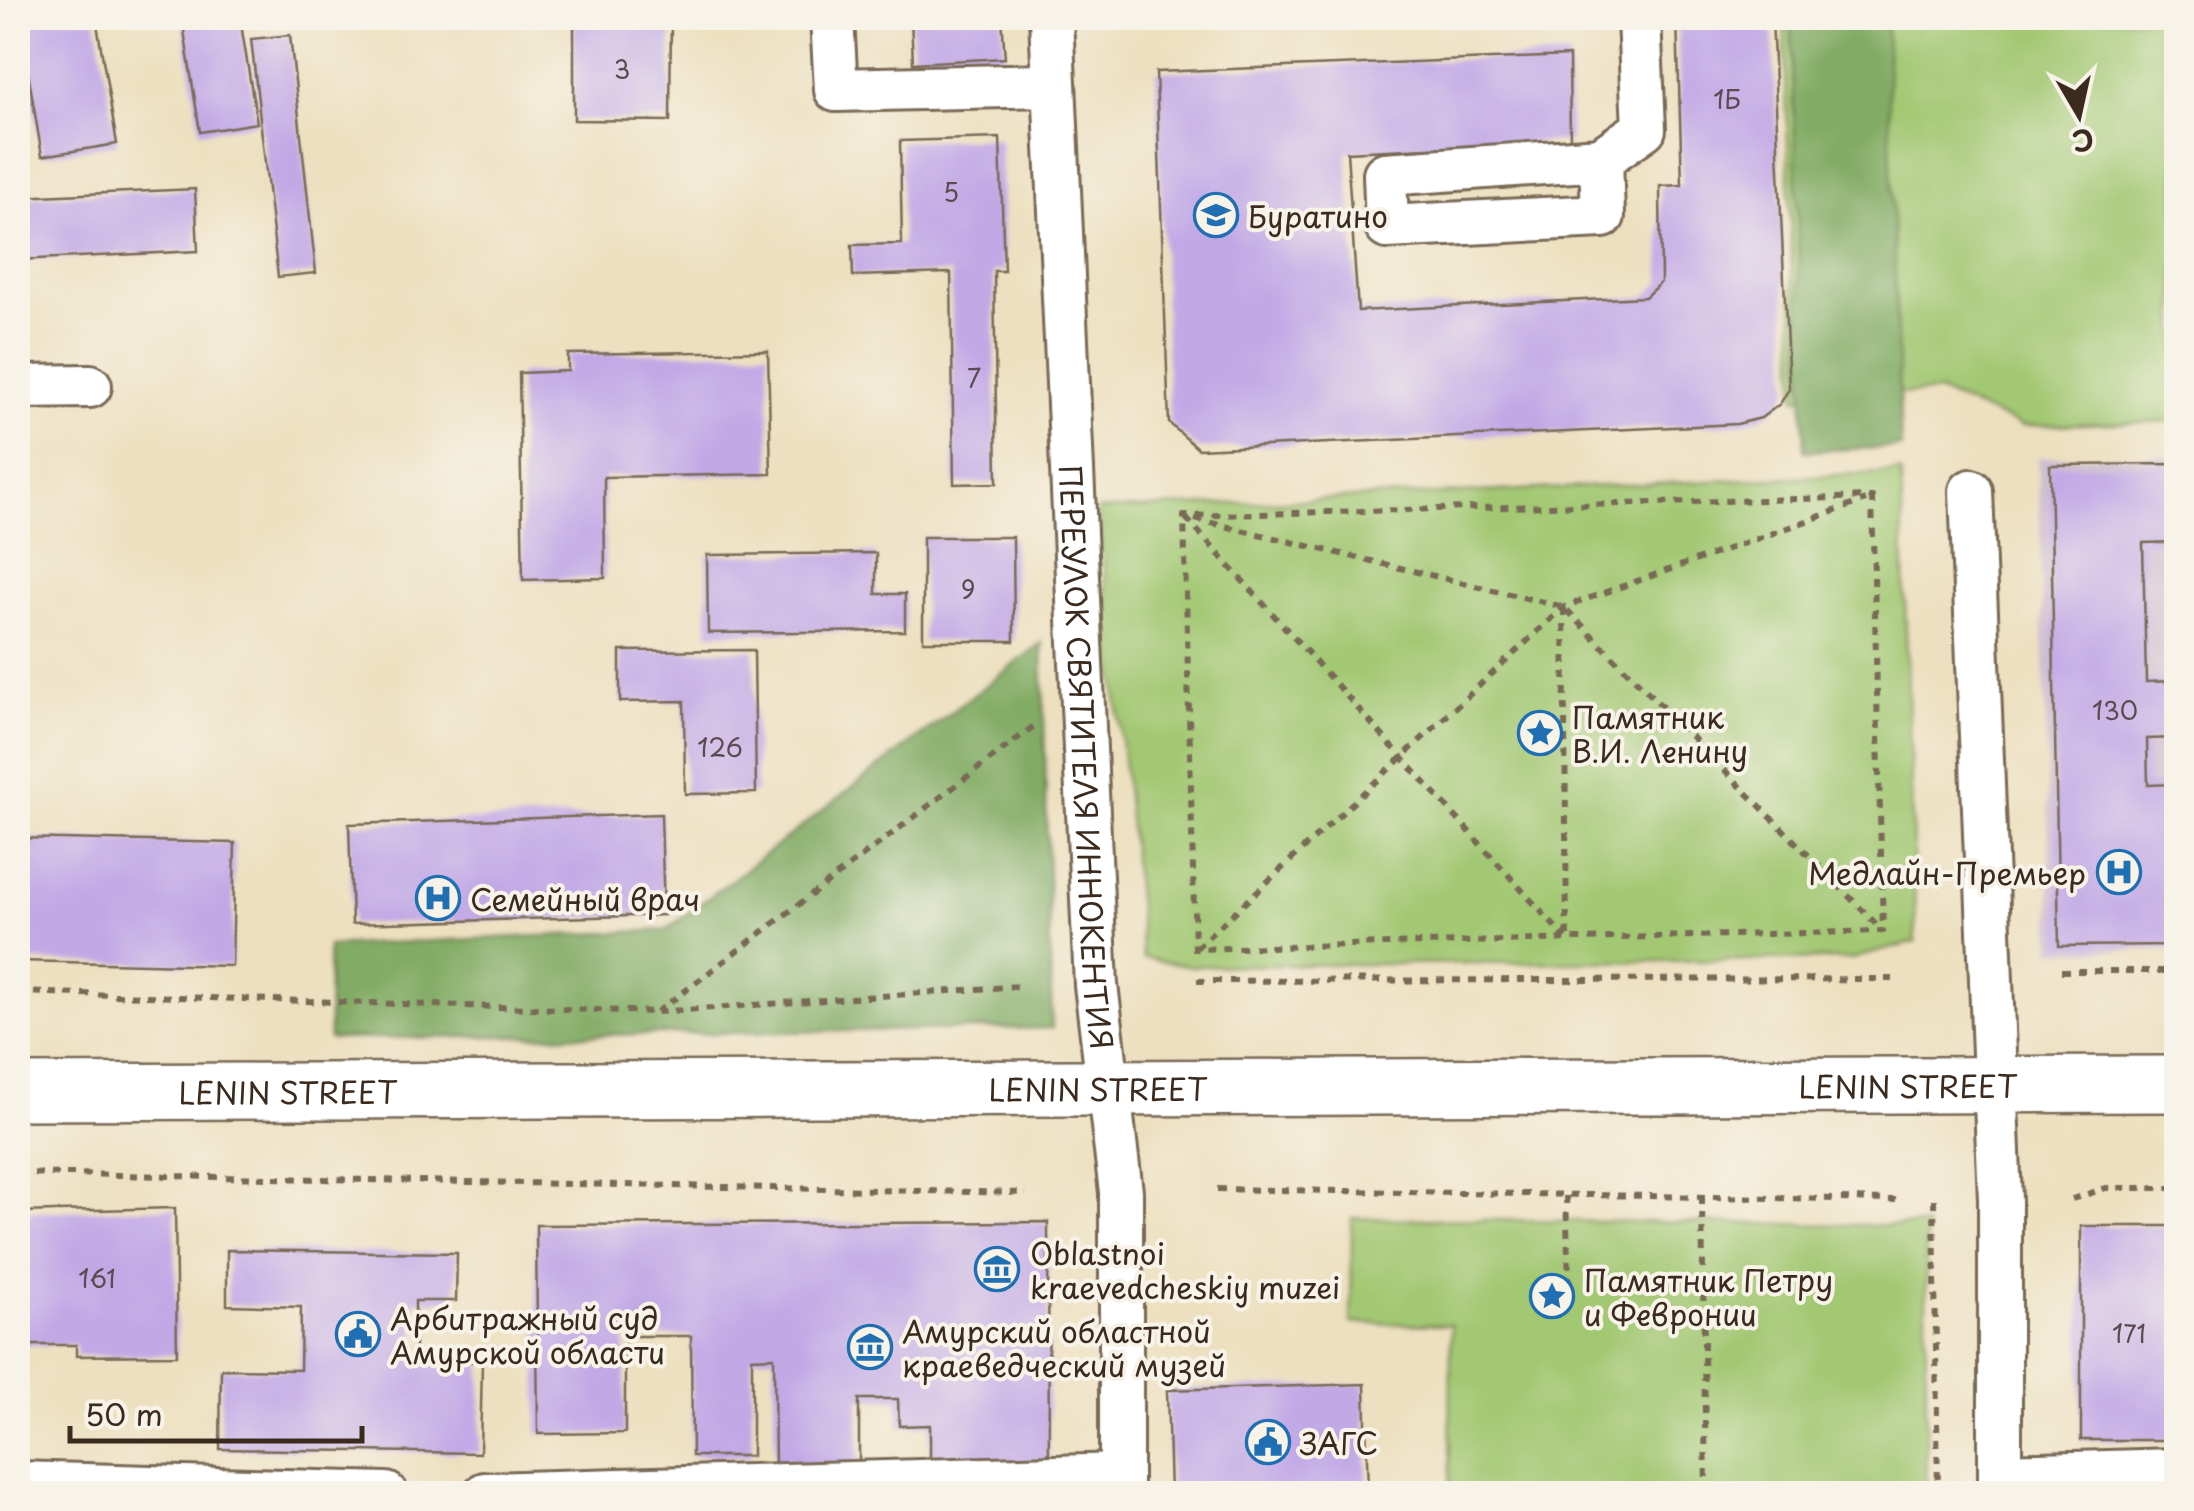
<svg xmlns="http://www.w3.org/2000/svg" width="2194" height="1511" viewBox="0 0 2194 1511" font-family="'Playpen Sans',sans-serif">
  <rect width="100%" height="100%" fill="#f7f3e8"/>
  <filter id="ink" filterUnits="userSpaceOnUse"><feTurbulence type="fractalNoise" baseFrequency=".01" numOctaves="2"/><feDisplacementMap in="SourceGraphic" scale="20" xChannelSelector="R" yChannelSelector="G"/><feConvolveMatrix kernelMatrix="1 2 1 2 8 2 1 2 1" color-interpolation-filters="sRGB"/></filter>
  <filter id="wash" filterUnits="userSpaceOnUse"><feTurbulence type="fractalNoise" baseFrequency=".0048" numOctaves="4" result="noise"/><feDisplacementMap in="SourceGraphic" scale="40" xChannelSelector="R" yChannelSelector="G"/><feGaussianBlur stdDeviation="2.25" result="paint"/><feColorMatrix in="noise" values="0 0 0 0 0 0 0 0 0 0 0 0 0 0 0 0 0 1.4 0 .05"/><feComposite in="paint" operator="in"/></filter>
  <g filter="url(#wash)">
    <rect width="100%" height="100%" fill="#ede0c0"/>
    <polygon fill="#cebed1" points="2176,455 2176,950 2052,951 2038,457"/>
    <g fill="#a3c873" stroke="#6f7948" stroke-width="2.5">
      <polygon points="1784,18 2176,18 2176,421 2022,426 1939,392 1796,398"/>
      <polygon points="1901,472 1916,942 1851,959 1190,966 1143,958 1098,510"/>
      <polygon points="1352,1218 1926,1226 1926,1493 1450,1493 1451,1325 1351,1323"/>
    </g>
    <g fill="#82ac65" stroke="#5e6b42" stroke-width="2.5">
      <polygon points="1791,18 1886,18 1901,447 1805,451"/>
      <polygon points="1042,643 1052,1028 329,1039 328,946 666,930"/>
    </g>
    <g id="blocks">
      <g fill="#c1a9e6">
        <polygon points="19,18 96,18 117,144 42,156"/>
        <polygon points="182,18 240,18 257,123 200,132"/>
        <polygon points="574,18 671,18 670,121 574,120"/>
        <polygon points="911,18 1002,18 1005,58 913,63"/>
        <polygon points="1677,18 1772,18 1789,389 1780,404 1761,418 1737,424 1198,449 1169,423 1156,72 1569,56 1570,141 1347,152 1358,311 1645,297 1661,282 1660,186 1682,185"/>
        <polygon points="290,35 316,273 278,277 251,39"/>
        <polygon points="1000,138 1004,271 994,271 997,483 954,484 951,273 853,276 852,245 902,244 900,141"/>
        <polygon points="195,189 198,251 18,260 18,197"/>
        <polygon points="768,351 771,474 604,477 605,578 523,580 519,373 568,371 568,354"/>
        <rect x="18" y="424" width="11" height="74"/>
        <polygon points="2176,464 2176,542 2143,543 2146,682 2175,681 2176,738 2147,739 2148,785 2176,784 2176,945 2059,946 2050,465"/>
        <polygon points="923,537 1013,537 1014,641 923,641"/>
        <polygon points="876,553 876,594 905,594 905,631 708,633 707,555"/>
        <polygon points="754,650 756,793 685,794 684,701 620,702 620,651"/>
        <polygon points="661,814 664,915 352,924 349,824"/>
        <polygon points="18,838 235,843 232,966 18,961"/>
        <polygon points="175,1208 177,1355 76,1356 76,1345 18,1345 18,1212"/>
        <polygon points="1048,1222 1049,1471 930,1471 930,1425 899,1426 898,1399 859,1399 859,1478 775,1479 774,1357 752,1358 752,1456 692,1456 691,1336 625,1336 625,1433 538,1434 536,1225"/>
        <rect x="2081" y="1226" width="95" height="214"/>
        <polygon points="227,1250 457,1253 456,1301 415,1301 415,1361 482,1362 480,1453 220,1449 221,1369 300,1370 301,1307 227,1305"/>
        <polygon points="1365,1384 1368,1494 1170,1494 1167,1390"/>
      </g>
    </g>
  </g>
  <g filter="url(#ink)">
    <use href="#blocks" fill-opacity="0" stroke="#796a57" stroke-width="2.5"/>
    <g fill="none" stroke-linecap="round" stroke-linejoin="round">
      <defs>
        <g id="minor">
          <polyline points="832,18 836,90 1053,85"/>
          <path id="s1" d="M1051 18 1096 985 1121 1192V1494"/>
          <polyline points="1601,159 1603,216 1387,227 1385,174 1601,159 1644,129 1639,18"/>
          <polyline points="18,387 90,386"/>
          <polyline points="1971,491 2000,1200 2000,1494"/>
          <polyline points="2000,1475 2176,1470"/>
          <polyline points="18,1483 386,1494"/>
          <polyline points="485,1494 1120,1475"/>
        </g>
        <g id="major">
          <path id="s2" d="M18 1092 2176 1084"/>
        </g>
      </defs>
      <use href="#minor" stroke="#796a57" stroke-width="48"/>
      <use href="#major" stroke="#796a57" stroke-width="60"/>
      <g stroke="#796a57" stroke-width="6" stroke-dasharray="8 8" stroke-linecap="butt">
        <polygon points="1872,497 1883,931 1195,949 1184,516"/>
        <polyline points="1186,518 1566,939"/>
        <polyline points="1195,519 1564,607 1882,930"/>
        <polyline points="1564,608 1567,940"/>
        <polyline points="1196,948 1564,607 1866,500"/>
        <polyline points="2061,971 2176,971"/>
        <polyline points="1197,981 1894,979"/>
        <polyline points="18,992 657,1012 1020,986"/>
        <polyline points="657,1012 1038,723"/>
        <polyline points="18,1173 1026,1193"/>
        <polyline points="1217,1189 1896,1200"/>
        <polyline points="1566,1196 1569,1281"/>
        <polyline points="1702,1197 1706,1494"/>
        <polyline points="1934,1199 1938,1494"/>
        <polyline points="2072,1199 2106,1188 2176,1188"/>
      </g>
      <use href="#minor" stroke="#fff" stroke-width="42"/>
      <use href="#major" stroke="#fff" stroke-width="55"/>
    </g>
  </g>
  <defs>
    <symbol id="school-ring" viewBox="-11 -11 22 22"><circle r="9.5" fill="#f7f3e8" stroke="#1f6fb2" stroke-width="1.5"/><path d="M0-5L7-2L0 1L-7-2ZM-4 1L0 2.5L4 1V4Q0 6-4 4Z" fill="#1f6fb2"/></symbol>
    <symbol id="sight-ring" viewBox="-11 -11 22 22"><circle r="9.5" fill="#f7f3e8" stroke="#1f6fb2" stroke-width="1.5"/><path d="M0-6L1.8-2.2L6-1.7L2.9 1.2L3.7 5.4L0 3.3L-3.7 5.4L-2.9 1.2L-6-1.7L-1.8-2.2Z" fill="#1f6fb2"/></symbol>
    <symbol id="hospital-ring" viewBox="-11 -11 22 22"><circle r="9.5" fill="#f7f3e8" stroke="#1f6fb2" stroke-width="1.5"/><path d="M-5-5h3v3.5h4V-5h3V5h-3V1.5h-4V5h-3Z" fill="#1f6fb2"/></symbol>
    <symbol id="museum-ring" viewBox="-11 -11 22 22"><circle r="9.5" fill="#f7f3e8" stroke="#1f6fb2" stroke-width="1.5"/><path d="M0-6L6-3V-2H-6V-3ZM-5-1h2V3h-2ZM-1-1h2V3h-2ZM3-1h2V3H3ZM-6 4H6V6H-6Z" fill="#1f6fb2"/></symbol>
    <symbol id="civic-ring" viewBox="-11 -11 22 22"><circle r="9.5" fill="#f7f3e8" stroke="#1f6fb2" stroke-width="1.5"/><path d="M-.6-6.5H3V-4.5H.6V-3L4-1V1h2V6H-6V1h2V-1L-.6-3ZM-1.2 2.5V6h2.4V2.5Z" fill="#1f6fb2"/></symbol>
  </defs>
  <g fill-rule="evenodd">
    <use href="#school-ring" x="1191" y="190" width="50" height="50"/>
    <use href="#sight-ring" x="1515" y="708" width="50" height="50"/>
    <use href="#hospital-ring" x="2094" y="847" width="50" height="50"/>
    <use href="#hospital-ring" x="413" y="873" width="50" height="50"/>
    <use href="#museum-ring" x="972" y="1244" width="50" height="50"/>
    <use href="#sight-ring" x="1527" y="1271" width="50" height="50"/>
    <use href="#civic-ring" x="333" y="1309" width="50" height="50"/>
    <use href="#museum-ring" x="845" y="1322" width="50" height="50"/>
    <use href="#civic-ring" x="1243" y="1417" width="50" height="50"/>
  </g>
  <g text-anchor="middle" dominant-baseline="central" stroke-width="8" stroke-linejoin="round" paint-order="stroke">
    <g font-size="25" fill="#5c4a50">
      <text x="622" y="69">3</text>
      <text x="1727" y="99">1Б</text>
      <text x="951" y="192">5</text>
      <text x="974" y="378">7</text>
      <text x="968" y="589">9</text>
      <text x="2115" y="710">130</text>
      <text x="720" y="747">126</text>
      <text x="97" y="1278">161</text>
      <text x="2129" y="1333">171</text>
    </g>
    <g font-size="30" fill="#3b2a1e" stroke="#f7f3e8" text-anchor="start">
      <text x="1248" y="215">Буратино</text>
      <text x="1572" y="716">Памятник<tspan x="1572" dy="34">В.И. Ленину</tspan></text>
      <text x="2086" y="872" text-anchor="end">Медлайн-Премьер</text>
      <text x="470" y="898">Семейный врач</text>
      <text x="1030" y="1252">Oblastnoi<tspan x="1030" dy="34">kraevedcheskiy muzei</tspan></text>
      <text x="1584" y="1279">Памятник Петру<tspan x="1584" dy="34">и Февронии</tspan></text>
      <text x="390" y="1317">Арбитражный суд<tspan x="390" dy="34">Амурской области</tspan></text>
      <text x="902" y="1330">Амурский областной<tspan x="902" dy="34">краеведческий музей</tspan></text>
      <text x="1300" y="1442">ЗАГС</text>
    </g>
    <g font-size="30" fill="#3b2a1e" stroke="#f7f3e8">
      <text stroke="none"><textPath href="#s1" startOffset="740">ПЕРЕУЛОК СВЯТИТЕЛЯ ИННОКЕНТИЯ</textPath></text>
      <text stroke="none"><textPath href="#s2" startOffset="1890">LENIN STREET</textPath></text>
      <text stroke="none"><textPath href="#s2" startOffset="1080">LENIN STREET</textPath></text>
      <text stroke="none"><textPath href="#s2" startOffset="270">LENIN STREET</textPath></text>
    </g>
  </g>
  <rect width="2194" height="1511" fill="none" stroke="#f7f3e8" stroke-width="60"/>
  <g transform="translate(2079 115) rotate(171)" stroke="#f7f3e8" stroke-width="8" paint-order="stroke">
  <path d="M0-8L18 38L0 25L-18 38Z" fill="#3b2a1e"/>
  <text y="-15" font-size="28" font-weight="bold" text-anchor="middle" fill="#3b2a1e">С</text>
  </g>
  <path d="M70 1426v15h292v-15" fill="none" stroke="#3b2a1e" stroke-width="5"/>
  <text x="85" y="1426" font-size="30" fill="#3b2a1e" stroke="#f7f3e8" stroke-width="8" paint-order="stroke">50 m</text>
</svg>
